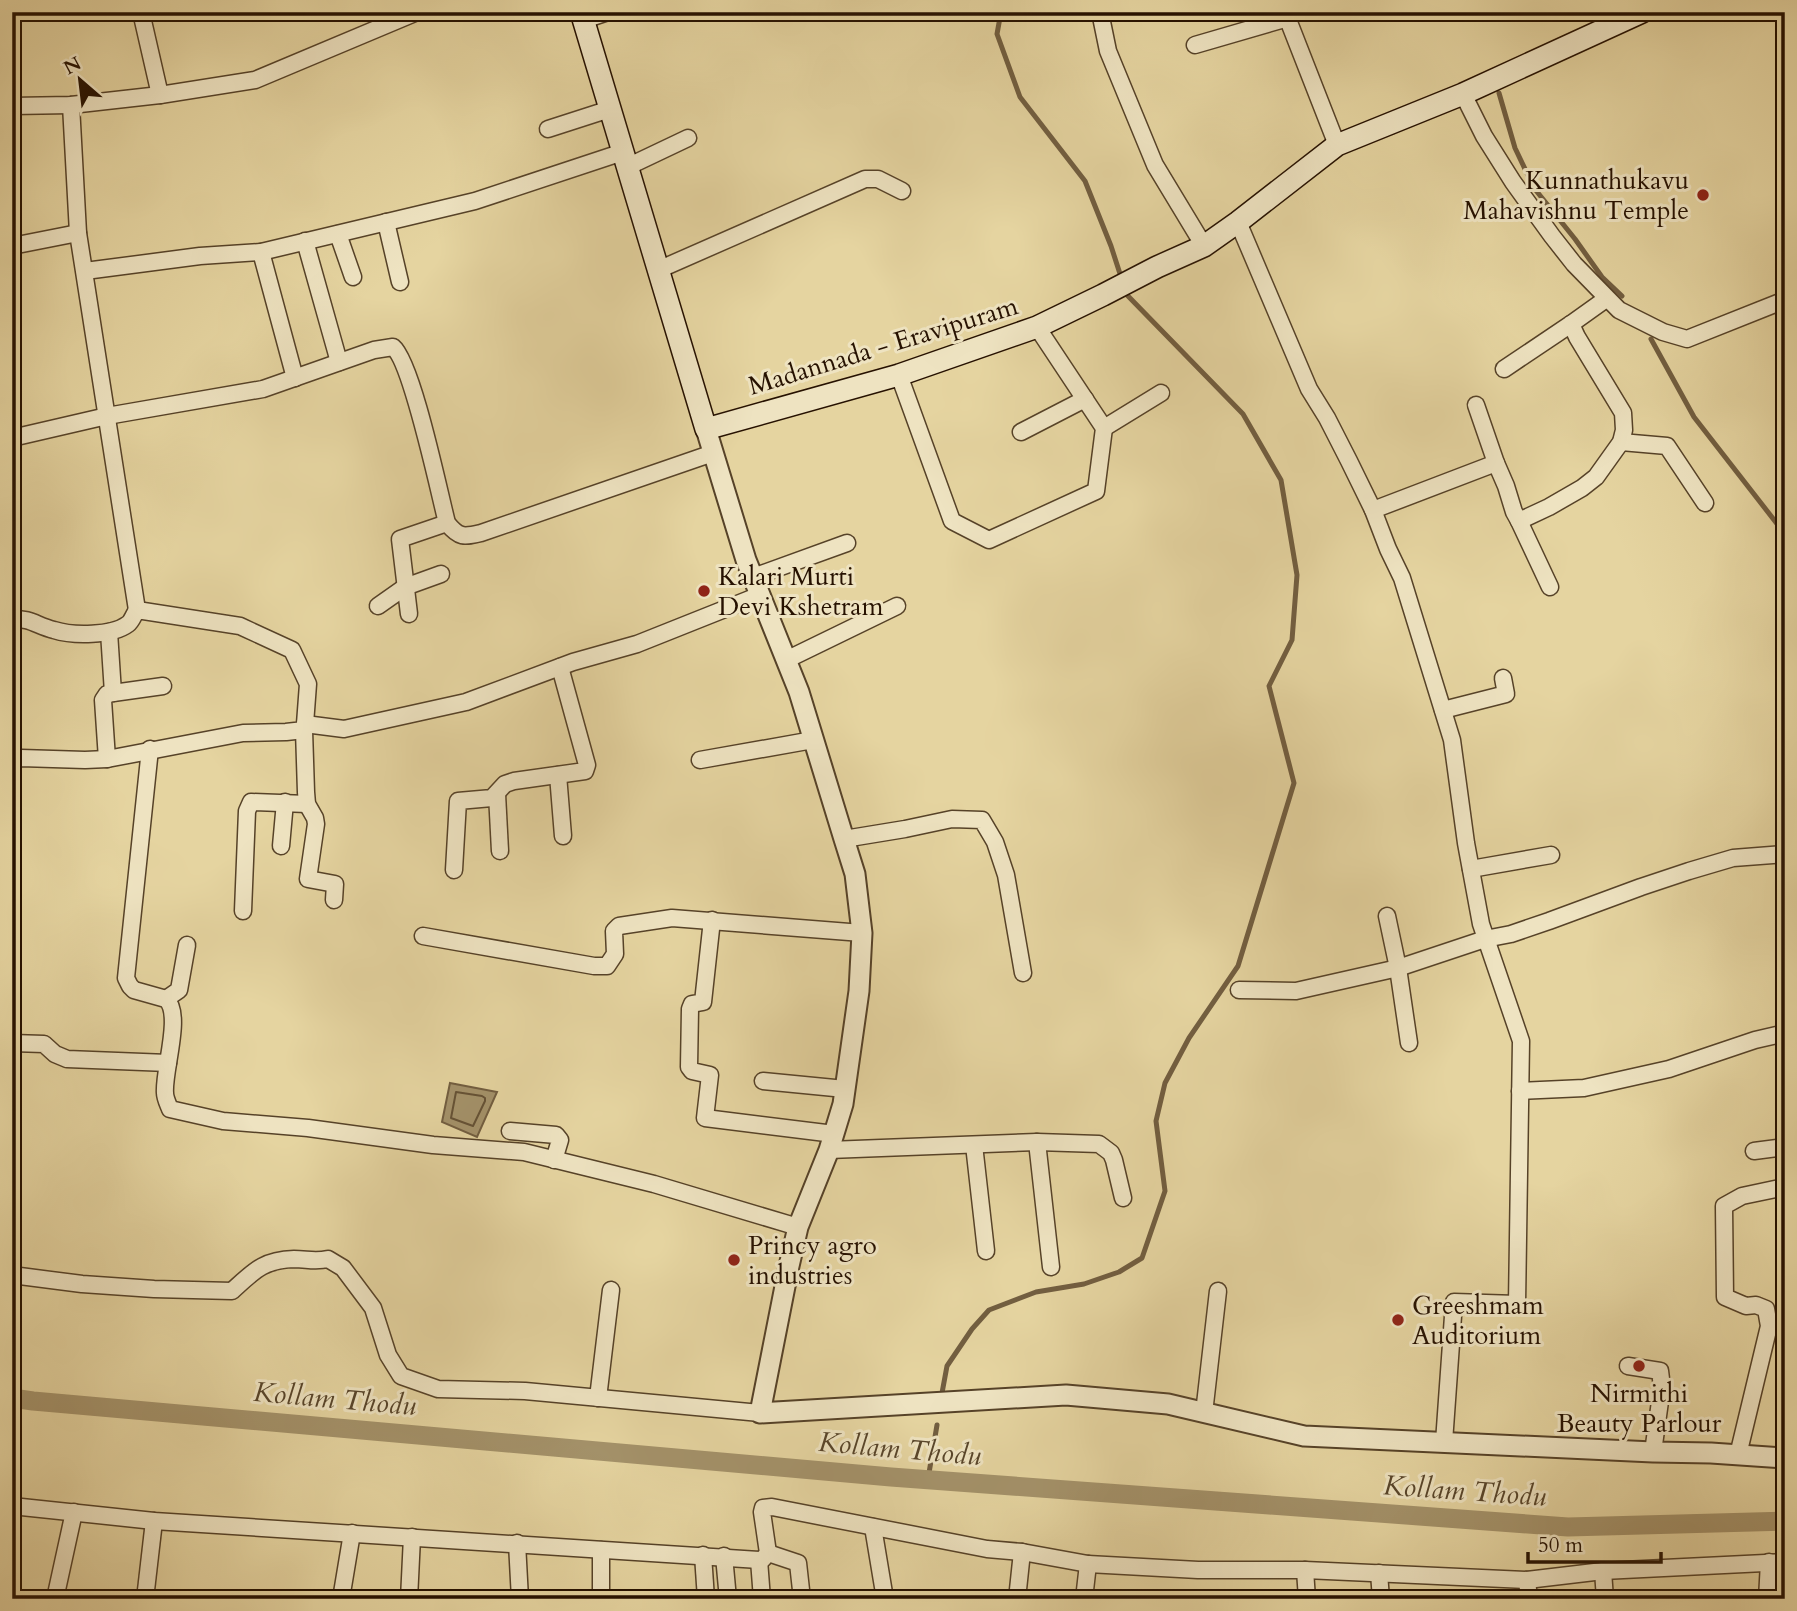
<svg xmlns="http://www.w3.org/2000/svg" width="1797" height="1611" viewBox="0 0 1797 1611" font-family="Cardo,serif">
  <rect width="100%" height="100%" fill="#e5d4a0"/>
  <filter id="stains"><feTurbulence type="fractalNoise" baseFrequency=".00286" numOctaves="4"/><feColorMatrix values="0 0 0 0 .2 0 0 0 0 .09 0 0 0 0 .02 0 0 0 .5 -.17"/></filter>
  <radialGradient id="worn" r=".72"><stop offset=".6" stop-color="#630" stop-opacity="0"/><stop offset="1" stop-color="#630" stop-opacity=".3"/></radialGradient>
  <polygon fill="#a4926a" stroke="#725e40" stroke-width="2" points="450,1083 497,1092 477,1137 442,1122"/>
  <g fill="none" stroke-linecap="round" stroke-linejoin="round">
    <polygon stroke="#655235" stroke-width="2" points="456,1092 482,1096 485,1098 485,1101 473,1126 451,1118"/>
    <g stroke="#725e40" stroke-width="5">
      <polyline points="1001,12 997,34 1020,97 1085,181 1111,246 1122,280"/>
      <polyline points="1499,93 1515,148 1534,188 1575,239 1602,277 1622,296"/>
      <polyline points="1651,339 1694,417 1785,534"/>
      <polyline points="942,1393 947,1366 972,1329 989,1310 1036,1292 1084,1284 1119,1272 1142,1258 1165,1191 1156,1121 1165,1083 1189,1038 1238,966 1294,783 1269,686 1292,640 1297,575 1281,480 1243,414 1127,295 1125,289"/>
      <polyline points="928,1479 937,1425"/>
    </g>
    <polyline stroke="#a4926a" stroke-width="19" points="12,1398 33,1401 891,1477 1568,1527 1785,1521"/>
    <defs>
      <g id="minor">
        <polyline points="141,12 160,95"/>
        <polyline points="1100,12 1108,51 1155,165 1204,246"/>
        <polyline points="1285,12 1337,145"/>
        <polyline points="584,20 608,12"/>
        <polyline points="1195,45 1288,18"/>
        <polyline points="1463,94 1484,136 1513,182 1552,236 1574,264 1619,310 1663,332 1687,339 1785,300"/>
        <polyline points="71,105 78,233 137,610"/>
        <polyline points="12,106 71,105 160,95 255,80 417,12"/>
        <polyline points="548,129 610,109"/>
        <polyline points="627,167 688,138"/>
        <polyline points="386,222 400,282"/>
        <polyline points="1238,222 1309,389 1327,418 1349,461 1373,510 1388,549 1402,578 1452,740 1466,843 1481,924 1521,1041 1517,1304 1454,1302 1444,1442"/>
        <polyline points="338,234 353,277"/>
        <polyline points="305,241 339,362"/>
        <polyline points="12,246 78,233"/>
        <polyline points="261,252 295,378"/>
        <polyline points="658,270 865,179 878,179 902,191"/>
        <polyline points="85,271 200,256 261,252 475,201 623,152"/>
        <polyline points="1504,369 1571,324"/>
        <polyline points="899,375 952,521 989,540 1096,491 1104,428 1037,327"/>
        <polyline points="1476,405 1496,463"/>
        <polyline points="1104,428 1161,393"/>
        <polyline points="1021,432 1085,399"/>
        <path d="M12 438 107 416 263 389 374 350 393 347C412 362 439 492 447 523 459 538 464 537 481 533L713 453"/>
        <polyline points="1621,442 1667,446 1705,503"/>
        <polyline points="1373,510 1496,463 1506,486 1514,512 1519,521 1549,507 1582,488 1596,477 1621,442 1624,430 1623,413 1577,337 1571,324 1606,299"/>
        <polyline points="1519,521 1550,587"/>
        <polyline points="753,577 847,543"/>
        <polyline points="378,606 405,587 441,574"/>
        <polyline points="409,614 400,539 447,523"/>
        <path d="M12 619C31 618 37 626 54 630 73 636 112 636 128 624 132 621 134 614 137 610L240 626 292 650 308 684 305 724"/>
        <polyline points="786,660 897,606"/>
        <polyline points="113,693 163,686"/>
        <polyline points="1443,710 1506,694 1503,678"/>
        <polyline points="304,730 306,792 307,804 315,818 316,824 308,879 335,884 334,900"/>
        <path d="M150 749 126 978 130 986 134 990 166 999C183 1014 163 1071 165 1093 165 1098 168 1104 170 1109L223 1121 308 1128 433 1145 524 1152 654 1184 798 1227"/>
        <polyline points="12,759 21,758 85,760 107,759 243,733 286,732 304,730 305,724 344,729 466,702 573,662 637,644 760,595"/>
        <polyline points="107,759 103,700 107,694 113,693 109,632"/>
        <polyline points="700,760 813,740"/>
        <polyline points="558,775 563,836"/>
        <polyline points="497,794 500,851"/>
        <polyline points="844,839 905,829 952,819 982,820 995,842 1006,875 1023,973"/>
        <polyline points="281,846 285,802"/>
        <polyline points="1471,869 1551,855"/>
        <polyline points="454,870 458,801 492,798 505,784 514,781 585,771 587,765 560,667"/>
        <polyline points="243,911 247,811 251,802 307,804"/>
        <polyline points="1387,916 1398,968 1409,1043"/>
        <polyline points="712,920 703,1002 692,1004 690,1009 689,1067 692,1071 710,1075 705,1118 834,1134"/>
        <polyline points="423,936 594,966 607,966 615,954 614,931 619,926 672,918 862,933"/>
        <polyline points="1239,990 1296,991 1398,968 1485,939 1511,934 1549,921 1641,887 1689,871 1733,858 1785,854"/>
        <polyline points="166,999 179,990 187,945"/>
        <polyline points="12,1043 44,1044 55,1054 67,1059 168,1063"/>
        <polyline points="763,1081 845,1089"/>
        <polyline points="1520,1091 1584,1088 1669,1069 1755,1040 1785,1033"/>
        <polyline points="510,1131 556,1135 560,1140 554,1160"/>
        <polyline points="1037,1142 1051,1267"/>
        <polyline points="974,1145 986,1251"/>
        <polyline points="829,1150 1037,1142 1099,1144 1111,1153 1114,1160 1123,1198"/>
        <polyline points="1754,1151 1785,1147"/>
        <path d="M12 1275 82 1284 154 1289 232 1291C254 1271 263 1260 294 1259 307 1259 315 1262 328 1259L343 1268 373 1308 388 1355 401 1376 438 1389 525 1391 760 1413"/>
        <polyline points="1628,1366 1660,1371 1662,1387 1653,1452"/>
        <polyline points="598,1398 611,1290"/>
        <polyline points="1204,1413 1218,1291"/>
        <polyline points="1738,1455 1769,1326 1766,1309 1756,1305 1746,1306 1725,1297 1724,1206 1742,1196 1785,1187"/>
        <polyline points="12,1506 154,1521 759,1560 763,1559 768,1553 762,1512 763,1508 772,1507 987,1549 1022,1552 1088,1564 1198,1570 1305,1570 1527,1580 1603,1571 1785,1562"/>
        <polyline points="873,1527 885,1599"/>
        <polyline points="517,1543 520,1599"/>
        <polyline points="601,1550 601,1599"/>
        <polyline points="768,1553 798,1563 802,1599"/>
        <polyline points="703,1555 706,1599"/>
        <polyline points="724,1556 728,1599"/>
        <polyline points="759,1560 762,1599"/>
        <polyline points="1305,1570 1307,1599"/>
        <polyline points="1603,1571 1605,1599"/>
        <polyline points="1379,1573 1381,1599"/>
        <polyline points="1527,1580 1529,1599"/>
        <polyline points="55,1599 74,1512"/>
        <polyline points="145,1599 154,1521"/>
        <polyline points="341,1599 352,1533"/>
        <polyline points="409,1599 412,1537"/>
        <polyline points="1017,1599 1022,1552"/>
        <polyline points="1084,1599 1088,1564"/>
        <polyline points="1767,1599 1769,1562"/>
      </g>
      <polyline id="tertiary" points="706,429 746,560 799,692 844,839 855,874 862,933 859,991 843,1104 829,1150 798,1227 789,1266 760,1413 1066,1395 1168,1404 1304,1436 1653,1452 1711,1453 1785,1458"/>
      <polyline id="secondary" points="581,12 706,429 899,375 1037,327 1103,295 1157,267 1204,246 1238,222 1337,145 1463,94 1642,12"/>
    </defs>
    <use href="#minor" stroke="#564228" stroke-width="19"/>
    <use href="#tertiary" stroke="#564228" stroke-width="23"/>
    <use href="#secondary" stroke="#261100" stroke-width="24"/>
    <use href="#minor" stroke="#eee3c1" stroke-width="16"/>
    <use href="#tertiary" stroke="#eee3c1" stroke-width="19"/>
    <use href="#secondary" stroke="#eee3c1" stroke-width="21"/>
  </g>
  <g fill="#8f2418" stroke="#eee3c1" stroke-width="2.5">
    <circle cx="1703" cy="195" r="7"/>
    <circle cx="704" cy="591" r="7"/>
    <circle cx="734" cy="1260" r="7"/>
    <circle cx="1398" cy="1320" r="7"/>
    <circle cx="1639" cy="1366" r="7"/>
  </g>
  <g text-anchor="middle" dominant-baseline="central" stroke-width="6" stroke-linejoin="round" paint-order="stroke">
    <g font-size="26" fill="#261100" stroke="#eee3c1" text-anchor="start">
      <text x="1689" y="180" text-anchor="end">Kunnathukavu<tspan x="1689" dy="30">Mahavishnu Temple</tspan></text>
      <text x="718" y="576">Kalari Murti<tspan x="718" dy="30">Devi Kshetram</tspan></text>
      <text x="748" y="1245">Princy agro<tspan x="748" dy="30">industries</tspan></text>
      <text x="1412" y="1305">Greeshmam<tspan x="1412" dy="30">Auditorium</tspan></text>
      <text x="1639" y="1393" text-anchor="middle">Nirmithi<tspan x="1639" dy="30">Beauty Parlour</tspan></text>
    </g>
    <g font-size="26" fill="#261100" stroke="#eee3c1">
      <text transform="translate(883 346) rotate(-17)">Madannada - Eravipuram</text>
    </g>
    <g font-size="28" font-style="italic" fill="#58452a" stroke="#eee3c1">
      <text transform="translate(335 1399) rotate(5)">Kollam Thodu</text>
      <text transform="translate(900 1449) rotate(5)">Kollam Thodu</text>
      <text transform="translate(1465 1491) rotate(4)">Kollam Thodu</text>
    </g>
  </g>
  <rect width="1797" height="1611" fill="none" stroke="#e5d4a0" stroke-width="42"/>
  <rect x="14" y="14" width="1769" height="1583" fill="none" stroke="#261100" stroke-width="3.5"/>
  <rect x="21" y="21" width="1755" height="1569" fill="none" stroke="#261100" stroke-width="2"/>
  <g transform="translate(80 80) rotate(332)" stroke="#eee3c1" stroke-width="5" paint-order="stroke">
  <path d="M0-5L12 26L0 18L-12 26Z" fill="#261100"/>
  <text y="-10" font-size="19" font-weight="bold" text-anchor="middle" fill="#261100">N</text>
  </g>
  <path d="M1528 1552v10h133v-10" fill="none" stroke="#261100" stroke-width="3.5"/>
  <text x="1538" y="1552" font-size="21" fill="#261100" stroke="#eee3c1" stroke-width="5" paint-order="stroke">50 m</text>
  <rect width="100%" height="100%" filter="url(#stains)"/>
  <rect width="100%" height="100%" fill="url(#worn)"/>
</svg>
